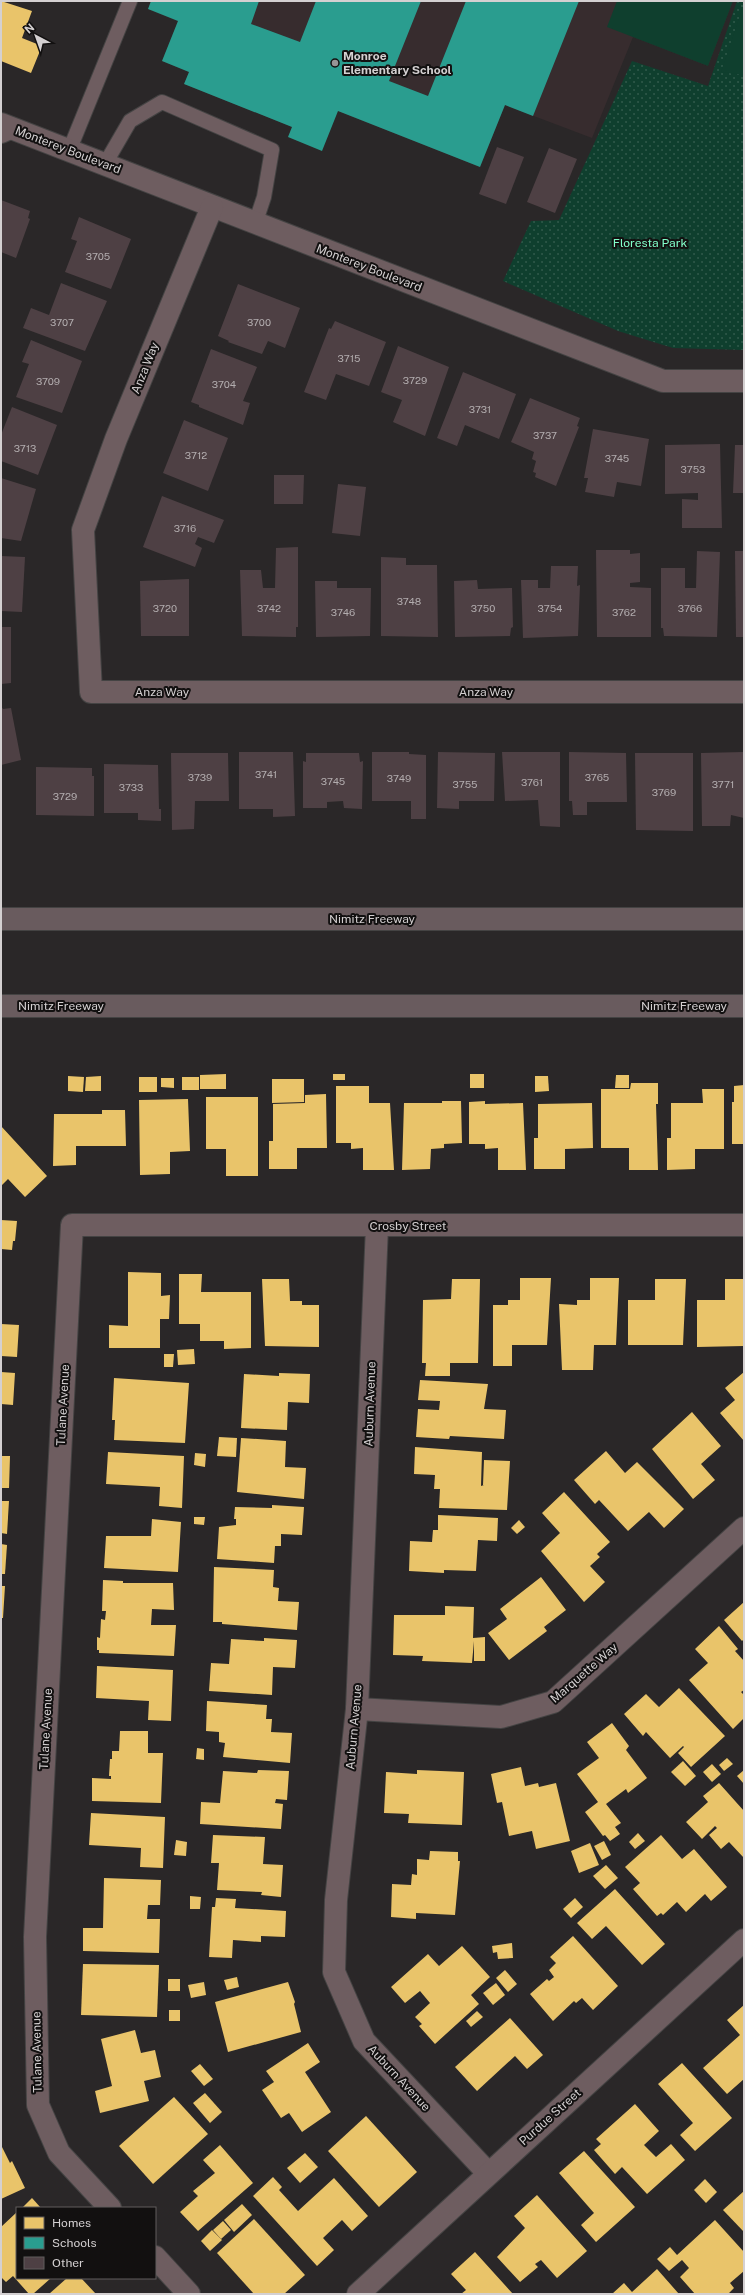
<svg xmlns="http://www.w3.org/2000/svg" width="745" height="2295" viewBox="0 0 745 2295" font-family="'Public Sans',sans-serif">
  <defs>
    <pattern id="green-dots" width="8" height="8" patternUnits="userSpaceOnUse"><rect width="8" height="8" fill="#0f3f2e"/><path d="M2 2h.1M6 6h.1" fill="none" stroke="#315a4b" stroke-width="1.8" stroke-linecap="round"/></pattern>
  </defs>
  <rect width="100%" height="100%" fill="#2a2728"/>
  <polygon fill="#372c2e" points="151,1 733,1 708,66 633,37 592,138 505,105 480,167 338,111 298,141 288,137 292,127 184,84 189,72 162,61 178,21 148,9"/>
  <polygon fill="url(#green-dots)" points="737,1 744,1 744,350 673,348 618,331 503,281 531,221 559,220 632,61 708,86"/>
  <g fill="#0f3f2e">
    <polygon points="617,1 733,1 708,66 607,27"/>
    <polygon points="744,4 744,75 721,72"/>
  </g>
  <g fill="#e9c46a">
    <polygon points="1,1 32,11 22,38 42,46 31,73 1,61"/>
    <polygon points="226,1074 226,1089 200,1089 200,1075"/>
    <rect x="333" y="1074" width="12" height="6"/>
    <rect x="470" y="1074" width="14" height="14"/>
    <polygon points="616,1075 629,1075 629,1088 615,1088"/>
    <polygon points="68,1076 84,1077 83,1092 68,1091"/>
    <polygon points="101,1076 101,1091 85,1091 86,1077"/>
    <polygon points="535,1076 548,1076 549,1091 535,1092"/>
    <rect x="139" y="1077" width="18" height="15"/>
    <rect x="182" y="1077" width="17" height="13"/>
    <polygon points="161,1078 174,1078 174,1088 161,1087"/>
    <polygon points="272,1079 304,1079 304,1102 272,1103"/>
    <polygon points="631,1083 658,1083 658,1104 656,1104 658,1170 629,1170 629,1148 601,1148 601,1089 630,1089"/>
    <polygon points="744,1085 744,1144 732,1144 732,1102 734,1102 734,1086"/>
    <polygon points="336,1086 369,1086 369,1103 390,1103 394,1170 363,1170 363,1148 351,1149 351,1143 336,1143"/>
    <polygon points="702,1089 724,1089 724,1149 695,1149 695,1169 667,1170 667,1138 671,1138 671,1103 703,1103"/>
    <polygon points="326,1094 327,1148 297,1148 297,1169 269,1169 269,1141 273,1141 273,1104 305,1103 305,1095"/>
    <polygon points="206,1097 258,1097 258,1176 226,1176 226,1149 206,1149"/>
    <polygon points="188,1099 190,1151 170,1152 170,1174 140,1175 139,1100"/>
    <polygon points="442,1101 461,1101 462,1143 444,1144 444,1148 431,1149 430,1169 402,1170 404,1103 442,1103"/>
    <polygon points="485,1101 485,1104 523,1103 526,1170 498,1170 498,1148 485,1149 485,1144 469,1144 469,1102"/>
    <polygon points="592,1103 593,1148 565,1149 565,1169 534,1169 534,1138 538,1138 538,1104"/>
    <polygon points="102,1110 125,1110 126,1146 76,1146 76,1165 53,1166 54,1114 102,1114"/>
    <polygon points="1,1126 47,1176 25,1197 8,1179 1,1186"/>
    <polygon points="1,1220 17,1221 15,1241 13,1241 12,1250 1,1249"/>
    <polygon points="128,1272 161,1273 161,1296 170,1295 169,1319 160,1319 160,1348 109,1348 109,1325 128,1326"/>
    <polygon points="179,1274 202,1274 201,1292 251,1292 251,1348 224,1349 224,1341 200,1341 200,1324 179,1324"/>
    <polygon points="520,1278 551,1278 547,1345 512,1345 512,1366 493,1366 493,1305 508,1305 508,1300 520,1300"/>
    <polygon points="590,1278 619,1278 616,1345 594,1345 593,1370 562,1370 559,1304 577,1305 577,1300 590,1300"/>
    <polygon points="262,1279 289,1279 290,1301 302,1301 302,1305 319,1305 319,1347 265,1346"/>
    <polygon points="452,1279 480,1279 478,1363 450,1363 450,1376 425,1376 426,1363 422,1363 423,1300 451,1299"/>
    <polygon points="655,1279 686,1279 683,1345 628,1345 628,1300 655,1300"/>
    <polygon points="725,1279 744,1279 744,1346 697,1347 697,1300 725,1300"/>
    <polygon points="1,1324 19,1325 17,1357 1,1356"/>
    <polygon points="194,1349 195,1364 178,1365 177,1350"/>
    <polygon points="164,1354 174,1354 173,1367 164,1367"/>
    <polygon points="1,1372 15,1373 13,1405 1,1404"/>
    <polygon points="744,1372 744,1441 720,1413 735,1400 725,1388"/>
    <polygon points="279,1373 310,1374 309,1403 288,1402 287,1430 241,1428 244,1374 279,1376"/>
    <polygon points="114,1378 189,1383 185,1443 114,1440 115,1420 112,1420"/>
    <polygon points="420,1380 488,1384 484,1409 506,1410 504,1439 450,1436 449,1439 416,1437 418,1409 439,1410 440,1401 418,1400"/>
    <polygon points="692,1412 721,1446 701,1464 715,1480 693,1499 652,1449"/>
    <polygon points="219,1437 237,1438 236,1457 217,1456"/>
    <polygon points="241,1438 286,1441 285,1467 306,1468 304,1499 237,1492"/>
    <polygon points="415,1447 482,1452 481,1486 484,1485 483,1485 484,1460 510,1461 507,1510 439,1508 440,1489 434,1489 435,1475 414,1474"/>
    <polygon points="606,1451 625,1473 637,1462 684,1509 664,1528 649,1512 628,1531 599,1500 595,1504 574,1480"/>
    <polygon points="108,1452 184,1456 182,1508 159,1506 160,1487 106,1484"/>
    <polygon points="195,1453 206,1454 205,1467 194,1465"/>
    <polygon points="1,1456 10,1456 9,1488 1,1488"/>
    <polygon points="564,1492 610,1542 597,1554 600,1557 590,1566 605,1582 584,1602 541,1551 560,1533 542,1513"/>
    <polygon points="1,1501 9,1501 7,1534 1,1533"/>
    <polygon points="272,1505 304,1507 302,1535 281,1534 281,1546 275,1546 274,1563 217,1559 219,1527 236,1525 236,1519 234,1519 235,1507 272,1508"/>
    <polygon points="438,1515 498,1518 497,1541 478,1540 476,1571 444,1570 444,1573 409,1571 410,1541 432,1542 433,1530 438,1530"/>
    <polygon points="194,1517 205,1517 204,1525 194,1524"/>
    <polygon points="152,1519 181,1522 178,1572 104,1568 106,1536 151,1536"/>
    <polygon points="519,1520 525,1527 517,1534 511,1528"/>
    <polygon points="1,1544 7,1545 5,1574 1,1574"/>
    <polygon points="214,1567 274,1570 273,1587 279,1588 278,1601 299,1602 297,1630 222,1624 222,1622 213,1622"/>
    <polygon points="541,1577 566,1610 544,1627 547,1631 509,1660 488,1633 507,1619 500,1609"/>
    <polygon points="103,1580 123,1581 123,1583 173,1583 174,1610 152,1609 151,1625 176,1625 174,1656 99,1653 99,1650 97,1650 97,1637 100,1638 101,1619 105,1620 106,1611 102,1611"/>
    <polygon points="1,1586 5,1586 3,1618 1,1618"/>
    <polygon points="744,1602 744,1639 742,1641 724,1620"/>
    <polygon points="445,1606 474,1607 473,1638 485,1637 485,1661 474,1661 474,1641 472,1663 422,1661 423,1656 393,1655 394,1615 445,1615"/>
    <polygon points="719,1626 738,1649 735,1651 744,1661 744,1690 741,1692 744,1695 744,1718 733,1729 689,1680 708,1663 695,1649"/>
    <polygon points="264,1638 297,1640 295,1668 273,1667 272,1695 209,1691 211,1663 229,1664 231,1639 264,1641"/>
    <polygon points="97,1666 173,1670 171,1721 148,1720 149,1701 96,1698"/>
    <polygon points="679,1688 725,1736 691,1767 678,1753 684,1747 683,1746 670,1758 646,1732 643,1736 624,1714 646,1694 659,1707"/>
    <polygon points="207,1701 267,1705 266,1719 272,1719 271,1732 292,1733 290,1763 223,1757 225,1743 219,1742 219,1732 206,1731"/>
    <polygon points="612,1723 629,1746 626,1750 647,1778 628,1793 626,1789 606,1804 621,1823 615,1827 620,1834 610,1841 605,1835 603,1836 585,1812 598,1802 577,1774 599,1758 587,1742"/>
    <polygon points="120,1731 148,1731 148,1753 163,1753 161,1803 92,1801 92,1778 111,1779 111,1776 109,1776 110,1759 112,1759 112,1751 119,1751"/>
    <polygon points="197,1748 204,1749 204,1760 196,1759"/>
    <polygon points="727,1758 733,1764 724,1771 719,1765"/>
    <polygon points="683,1761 696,1776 685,1786 671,1772"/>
    <polygon points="712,1764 721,1774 712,1782 703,1772"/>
    <polygon points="521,1767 525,1786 538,1783 539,1787 556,1783 570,1841 536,1849 532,1831 509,1836 502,1802 497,1803 491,1774"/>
    <polygon points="258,1770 289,1771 287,1800 276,1799 275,1803 283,1804 281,1829 200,1824 201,1802 220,1803 223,1771 257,1773"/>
    <polygon points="417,1770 464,1772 462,1825 408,1823 409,1814 384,1813 386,1772 417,1774"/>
    <polygon points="744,1770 744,1784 737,1776"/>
    <polygon points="719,1783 744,1811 744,1858 729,1842 721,1849 709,1835 717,1828 715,1826 702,1839 686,1822 708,1802 703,1796"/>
    <polygon points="91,1813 165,1817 163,1868 140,1867 141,1848 89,1845"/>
    <polygon points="638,1833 645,1841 635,1849 629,1842"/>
    <polygon points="213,1835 265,1837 263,1864 283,1865 281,1897 261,1895 262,1892 217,1890 219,1863 211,1863"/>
    <polygon points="661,1835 682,1859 694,1849 727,1887 711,1901 705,1894 686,1912 677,1902 663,1915 661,1913 657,1916 633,1889 640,1883 625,1867"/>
    <polygon points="176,1840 187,1842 186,1856 174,1855"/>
    <polygon points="604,1841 611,1855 602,1860 594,1846"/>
    <polygon points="590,1843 599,1865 579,1873 571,1851"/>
    <polygon points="430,1851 458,1852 458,1861 460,1861 455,1915 416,1913 416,1919 391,1917 392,1884 411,1885 412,1874 417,1875 417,1859 429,1860"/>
    <polygon points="606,1865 618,1878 605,1889 593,1876"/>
    <polygon points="104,1878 161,1880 160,1905 148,1905 147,1919 160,1919 159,1953 83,1951 83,1928 103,1928"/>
    <polygon points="615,1889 665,1944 642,1965 606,1926 592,1939 577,1923"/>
    <polygon points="190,1896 201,1897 200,1909 190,1909"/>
    <polygon points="216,1898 236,1899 235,1908 286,1911 285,1937 261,1936 261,1942 233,1940 232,1958 209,1957 212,1907 215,1907"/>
    <polygon points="575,1898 583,1907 571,1918 563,1909"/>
    <polygon points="573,1936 618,1986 593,2010 582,1998 576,2003 574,2001 553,2021 530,1994 547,1979 549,1981 554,1977 549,1970 556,1963 550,1957"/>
    <polygon points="512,1943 513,1958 498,1959 497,1952 493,1953 492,1946"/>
    <polygon points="462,1946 490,1977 471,1995 479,2004 435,2044 419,2026 422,2024 415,2017 430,2003 420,1991 405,2003 391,1987 428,1954 439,1966"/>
    <polygon points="83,1964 159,1965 157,2017 81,2015"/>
    <polygon points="505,1970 517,1984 508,1992 496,1978"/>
    <polygon points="237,1977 239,1987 227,1990 224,1980"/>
    <rect x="168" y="1979" width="12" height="12"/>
    <polygon points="204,1982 206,1995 191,1998 188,1985"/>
    <polygon points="288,1982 295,2002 294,2004 301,2032 228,2052 215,2002"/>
    <polygon points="496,1983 505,1995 493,2005 483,1993"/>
    <polygon points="744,2005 744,2079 727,2094 703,2068 740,2035 727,2020"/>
    <rect x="169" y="2010" width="11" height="11"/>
    <polygon points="477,2011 483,2017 471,2027 466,2021"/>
    <polygon points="510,2018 543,2055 527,2069 515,2056 477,2091 455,2067"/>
    <polygon points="135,2030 141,2053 155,2050 161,2077 144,2081 149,2101 100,2113 95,2091 112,2086 101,2039"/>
    <polygon points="308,2043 320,2062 305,2072 331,2112 302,2132 289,2113 281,2118 262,2090 274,2082 266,2071"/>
    <polygon points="682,2063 732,2118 695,2151 680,2135 693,2123 658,2084"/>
    <polygon points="200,2064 213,2079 204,2086 191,2071"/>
    <polygon points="205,2093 222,2112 210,2123 193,2103"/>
    <polygon points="174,2097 208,2134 153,2184 119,2146"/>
    <polygon points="635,2104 659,2131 644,2145 656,2157 671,2144 685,2160 647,2194 622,2167 615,2174 594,2150 601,2144 596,2139"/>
    <polygon points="366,2116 417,2172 379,2207 328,2151"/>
    <polygon points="1,2145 10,2163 12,2161 25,2188 1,2199"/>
    <polygon points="220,2145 253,2183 198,2231 180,2212 198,2196 193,2191 215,2173 203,2160"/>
    <polygon points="584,2151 635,2207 596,2242 581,2225 594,2213 559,2173"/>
    <polygon points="305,2153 318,2167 300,2183 287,2168"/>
    <polygon points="273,2177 282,2187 279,2190 298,2211 334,2178 368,2216 352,2231 342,2220 323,2238 334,2250 317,2266 253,2196"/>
    <polygon points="705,2179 717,2192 706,2203 694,2190"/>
    <polygon points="744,2191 744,2232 723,2210"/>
    <polygon points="537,2195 587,2251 557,2278 541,2260 535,2264 538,2267 520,2282 497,2257 525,2228 514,2216"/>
    <polygon points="32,2198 41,2208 22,2208"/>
    <polygon points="242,2204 252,2215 234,2232 224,2220"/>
    <polygon points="17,2212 17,2278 51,2278 33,2294 29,2294 13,2276 6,2282 1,2277 1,2227"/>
    <polygon points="254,2219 305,2275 284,2294 254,2294 217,2253"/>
    <polygon points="715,2220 744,2252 744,2271 730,2283 734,2288 728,2294 695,2294 680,2277 689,2268 682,2260 669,2271 657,2259 670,2247 677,2255"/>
    <polygon points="223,2221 231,2230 221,2239 213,2230"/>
    <polygon points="212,2230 222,2240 210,2251 201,2241"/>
    <polygon points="475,2252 513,2294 461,2294 466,2290 451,2274"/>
    <polygon points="657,2269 679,2294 612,2294 624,2283 632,2292"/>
    <polygon points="67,2278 81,2278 96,2294 49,2294"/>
  </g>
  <polygon fill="#2a9d8f" points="151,1 259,1 251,24 300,42 316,1 421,1 389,81 428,96 466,1 579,1 533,116 505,105 480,167 338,111 322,151 288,137 292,127 184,84 189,72 162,61 178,21 148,9"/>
  <g fill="#4e4044">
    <polygon points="497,147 524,157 506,204 479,194"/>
    <polygon points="549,148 577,159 555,213 527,202"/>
    <polygon points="1,200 30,211 28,218 30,219 16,258 1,252"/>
    <polygon points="79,217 131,239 111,289 65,272 77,241 71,239"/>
    <polygon points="61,283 107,301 85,351 23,328 31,308 49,315"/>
    <polygon points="238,284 300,308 285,348 268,341 262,354 228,342 229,341 218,336"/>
    <polygon points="335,321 386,342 369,386 336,374 326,400 304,392 329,328 331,329"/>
    <polygon points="31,340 82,361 62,413 16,397 29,364 22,362"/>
    <polygon points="398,346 449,367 425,436 393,422 402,400 381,392"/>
    <polygon points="211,349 257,367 243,401 250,403 243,425 199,407 199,405 191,402"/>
    <polygon points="463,372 516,394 499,439 465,425 457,446 437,438"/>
    <polygon points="530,398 580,418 577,426 579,427 556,486 535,477 536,473 533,472 536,461 532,459 534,452 511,442"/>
    <polygon points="12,407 57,425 38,475 1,461 1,435"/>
    <polygon points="184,420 228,438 208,491 163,473"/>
    <polygon points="593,429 649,439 641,486 617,482 614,497 585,492 588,478 584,478"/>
    <polygon points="720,444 722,528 682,528 682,499 698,500 698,493 665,494 665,445"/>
    <polygon points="735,445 744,445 744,493 733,493"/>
    <polygon points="274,475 304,475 303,504 274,504"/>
    <polygon points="1,478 36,489 21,541 1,538"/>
    <polygon points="338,484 366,487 360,536 332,533"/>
    <polygon points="162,496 224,520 214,543 198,537 195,544 202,548 195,567 143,547"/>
    <polygon points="298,547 298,627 296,627 296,637 242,636 240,570 261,570 263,588 275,588 276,548"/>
    <polygon points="596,550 630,550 630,554 640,553 640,582 630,583 630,587 651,588 651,637 597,637"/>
    <polygon points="697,551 720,552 717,637 664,636 663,628 661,628 661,568 685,568 685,588 696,588"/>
    <polygon points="735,551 744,551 744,637 736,637"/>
    <polygon points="1,556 25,557 22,612 1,611"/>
    <polygon points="381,557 406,558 406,565 437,565 438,637 381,636"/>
    <polygon points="551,566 578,566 577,586 580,585 578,636 523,638 521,580 538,580 538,588 550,588"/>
    <polygon points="189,579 189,636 141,636 140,581"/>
    <polygon points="477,580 478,589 512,588 513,627 511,628 510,636 455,637 454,581"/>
    <polygon points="315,581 337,581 337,588 371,588 370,636 316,637"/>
    <polygon points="1,627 11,627 11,683 1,684"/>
    <polygon points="1,706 3,709 11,708 21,760 1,765"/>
    <polygon points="239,752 293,752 295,816 273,817 273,809 239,809"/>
    <polygon points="372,752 409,752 409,754 426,755 426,819 411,819 411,801 372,801"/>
    <polygon points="438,752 495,753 494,801 459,801 459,809 437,808"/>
    <polygon points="502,752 560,752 560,827 540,826 538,800 505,801"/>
    <polygon points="569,752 626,753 627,802 587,802 587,815 573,815 572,801 569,801"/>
    <polygon points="744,752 744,818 731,815 730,826 702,826 701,753"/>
    <polygon points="171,753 228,753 229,801 195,801 194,829 172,830"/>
    <polygon points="306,753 359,753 360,762 363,761 362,809 344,808 343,801 327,802 327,808 303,808 303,761 306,762"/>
    <polygon points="635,753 693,753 693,831 636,830"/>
    <polygon points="104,764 158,765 159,809 161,809 161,821 138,820 138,813 104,813"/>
    <polygon points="36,767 92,768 92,776 94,776 94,816 36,815"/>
  </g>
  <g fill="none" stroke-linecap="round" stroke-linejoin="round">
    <defs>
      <g id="service">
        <polyline points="69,151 130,1"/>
        <polyline points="105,164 130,121 162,102 272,150 264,197 255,224"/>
      </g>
      <g id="minor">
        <polyline points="1,124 663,381 744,381"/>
        <polyline points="212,207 116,439 83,530 91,692 744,692"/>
        <polyline points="377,1226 357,1709 336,1900 334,1972 364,2041 488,2173"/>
        <polyline points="357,1709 501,1717 553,1702 744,1528"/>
        <polyline points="110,2208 59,2153 38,2105 35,1937 72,1225 744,1225"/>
        <polyline points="155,2257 189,2294"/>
        <polyline points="358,2294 744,1940"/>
      </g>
      <polyline id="tertiary" points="1,132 10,128"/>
      <g id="motorway">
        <polyline points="1,919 744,919"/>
        <polyline points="1,1006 744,1006"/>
      </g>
    </defs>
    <use href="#service" stroke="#444343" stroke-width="16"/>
    <use href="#minor" stroke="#444343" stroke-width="24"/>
    <use href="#tertiary" stroke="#444343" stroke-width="24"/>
    <use href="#motorway" stroke="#444343" stroke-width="24"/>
    <use href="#service" stroke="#6e5d60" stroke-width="14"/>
    <use href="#minor" stroke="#6e5d60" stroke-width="22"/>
    <use href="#tertiary" stroke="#6e5d60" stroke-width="22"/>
    <use href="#motorway" stroke="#695b5e" stroke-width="22"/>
  </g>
  <circle fill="#989596" stroke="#121010" stroke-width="1.5" cx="335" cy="63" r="4"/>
  <g text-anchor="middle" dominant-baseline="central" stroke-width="4" stroke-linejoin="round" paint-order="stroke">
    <g font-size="10" fill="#b2acae">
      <text x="98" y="256">3705</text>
      <text x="62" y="322">3707</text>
      <text x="259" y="322">3700</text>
      <text x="349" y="358">3715</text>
      <text x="415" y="380">3729</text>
      <text x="48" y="381">3709</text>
      <text x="224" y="384">3704</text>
      <text x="480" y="409">3731</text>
      <text x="545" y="435">3737</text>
      <text x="25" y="448">3713</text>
      <text x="196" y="455">3712</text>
      <text x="617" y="458">3745</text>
      <text x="693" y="469">3753</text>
      <text x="185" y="528">3716</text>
      <text x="409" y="601">3748</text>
      <text x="165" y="608">3720</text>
      <text x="269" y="608">3742</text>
      <text x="483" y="608">3750</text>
      <text x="550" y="608">3754</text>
      <text x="690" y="608">3766</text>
      <text x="343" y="612">3746</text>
      <text x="624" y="612">3762</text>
      <text x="266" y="774">3741</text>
      <text x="200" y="777">3739</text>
      <text x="597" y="777">3765</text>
      <text x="399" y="778">3749</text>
      <text x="333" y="781">3745</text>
      <text x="532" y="782">3761</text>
      <text x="465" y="784">3755</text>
      <text x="723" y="784">3771</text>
      <text x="131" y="787">3733</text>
      <text x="664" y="792">3769</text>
      <text x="65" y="796">3729</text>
    </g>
    <g font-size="12" font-weight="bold" fill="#d4d0d1" stroke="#121010" text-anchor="start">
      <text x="343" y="56">Monroe<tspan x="343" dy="14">Elementary School</tspan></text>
    </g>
    <g font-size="12" fill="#d4d0d1" stroke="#121010">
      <text transform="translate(68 150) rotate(21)">Monterey Boulevard</text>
      <text transform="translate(369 268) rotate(21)">Monterey Boulevard</text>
      <text transform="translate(145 368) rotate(-68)">Anza Way</text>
      <text x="162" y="692">Anza Way</text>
      <text x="486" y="692">Anza Way</text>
      <text x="372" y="919">Nimitz Freeway</text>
      <text x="61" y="1006">Nimitz Freeway</text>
      <text x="684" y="1006">Nimitz Freeway</text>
      <text x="408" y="1226">Crosby Street</text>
      <text transform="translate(370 1404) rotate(-88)">Auburn Avenue</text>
      <text transform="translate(63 1405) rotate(-87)">Tulane Avenue</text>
      <text transform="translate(584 1673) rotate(-41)">Marquette Way</text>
      <text transform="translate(354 1727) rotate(-85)">Auburn Avenue</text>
      <text transform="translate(46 1729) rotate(-87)">Tulane Avenue</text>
      <text transform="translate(37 2052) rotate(-91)">Tulane Avenue</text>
      <text transform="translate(399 2078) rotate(47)">Auburn Avenue</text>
      <text transform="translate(550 2117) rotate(-42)">Purdue Street</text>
    </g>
    <g font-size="12" fill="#82ffca" stroke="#121010">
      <text x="650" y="243">Floresta Park</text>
    </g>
  </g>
  <rect width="745" height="2295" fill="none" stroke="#d4d0d1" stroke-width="4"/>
  <rect x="16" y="2207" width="140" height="72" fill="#121010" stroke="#605d5d"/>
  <rect x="24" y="2217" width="20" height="12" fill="#e9c46a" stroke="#605d5d"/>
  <text x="52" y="2227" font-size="12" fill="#d4d0d1">Homes</text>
  <rect x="24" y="2237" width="20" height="12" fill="#2a9d8f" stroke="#605d5d"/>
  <text x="52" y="2247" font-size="12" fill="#d4d0d1">Schools</text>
  <rect x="24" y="2257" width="20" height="12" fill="#4e4044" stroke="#605d5d"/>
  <text x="52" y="2267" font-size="12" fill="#d4d0d1">Other</text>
  <g transform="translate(36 36) rotate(319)" stroke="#121010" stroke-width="3" paint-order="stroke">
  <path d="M0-3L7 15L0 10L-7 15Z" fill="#d4d0d1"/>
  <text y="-6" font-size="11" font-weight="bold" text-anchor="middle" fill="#d4d0d1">N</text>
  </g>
</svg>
